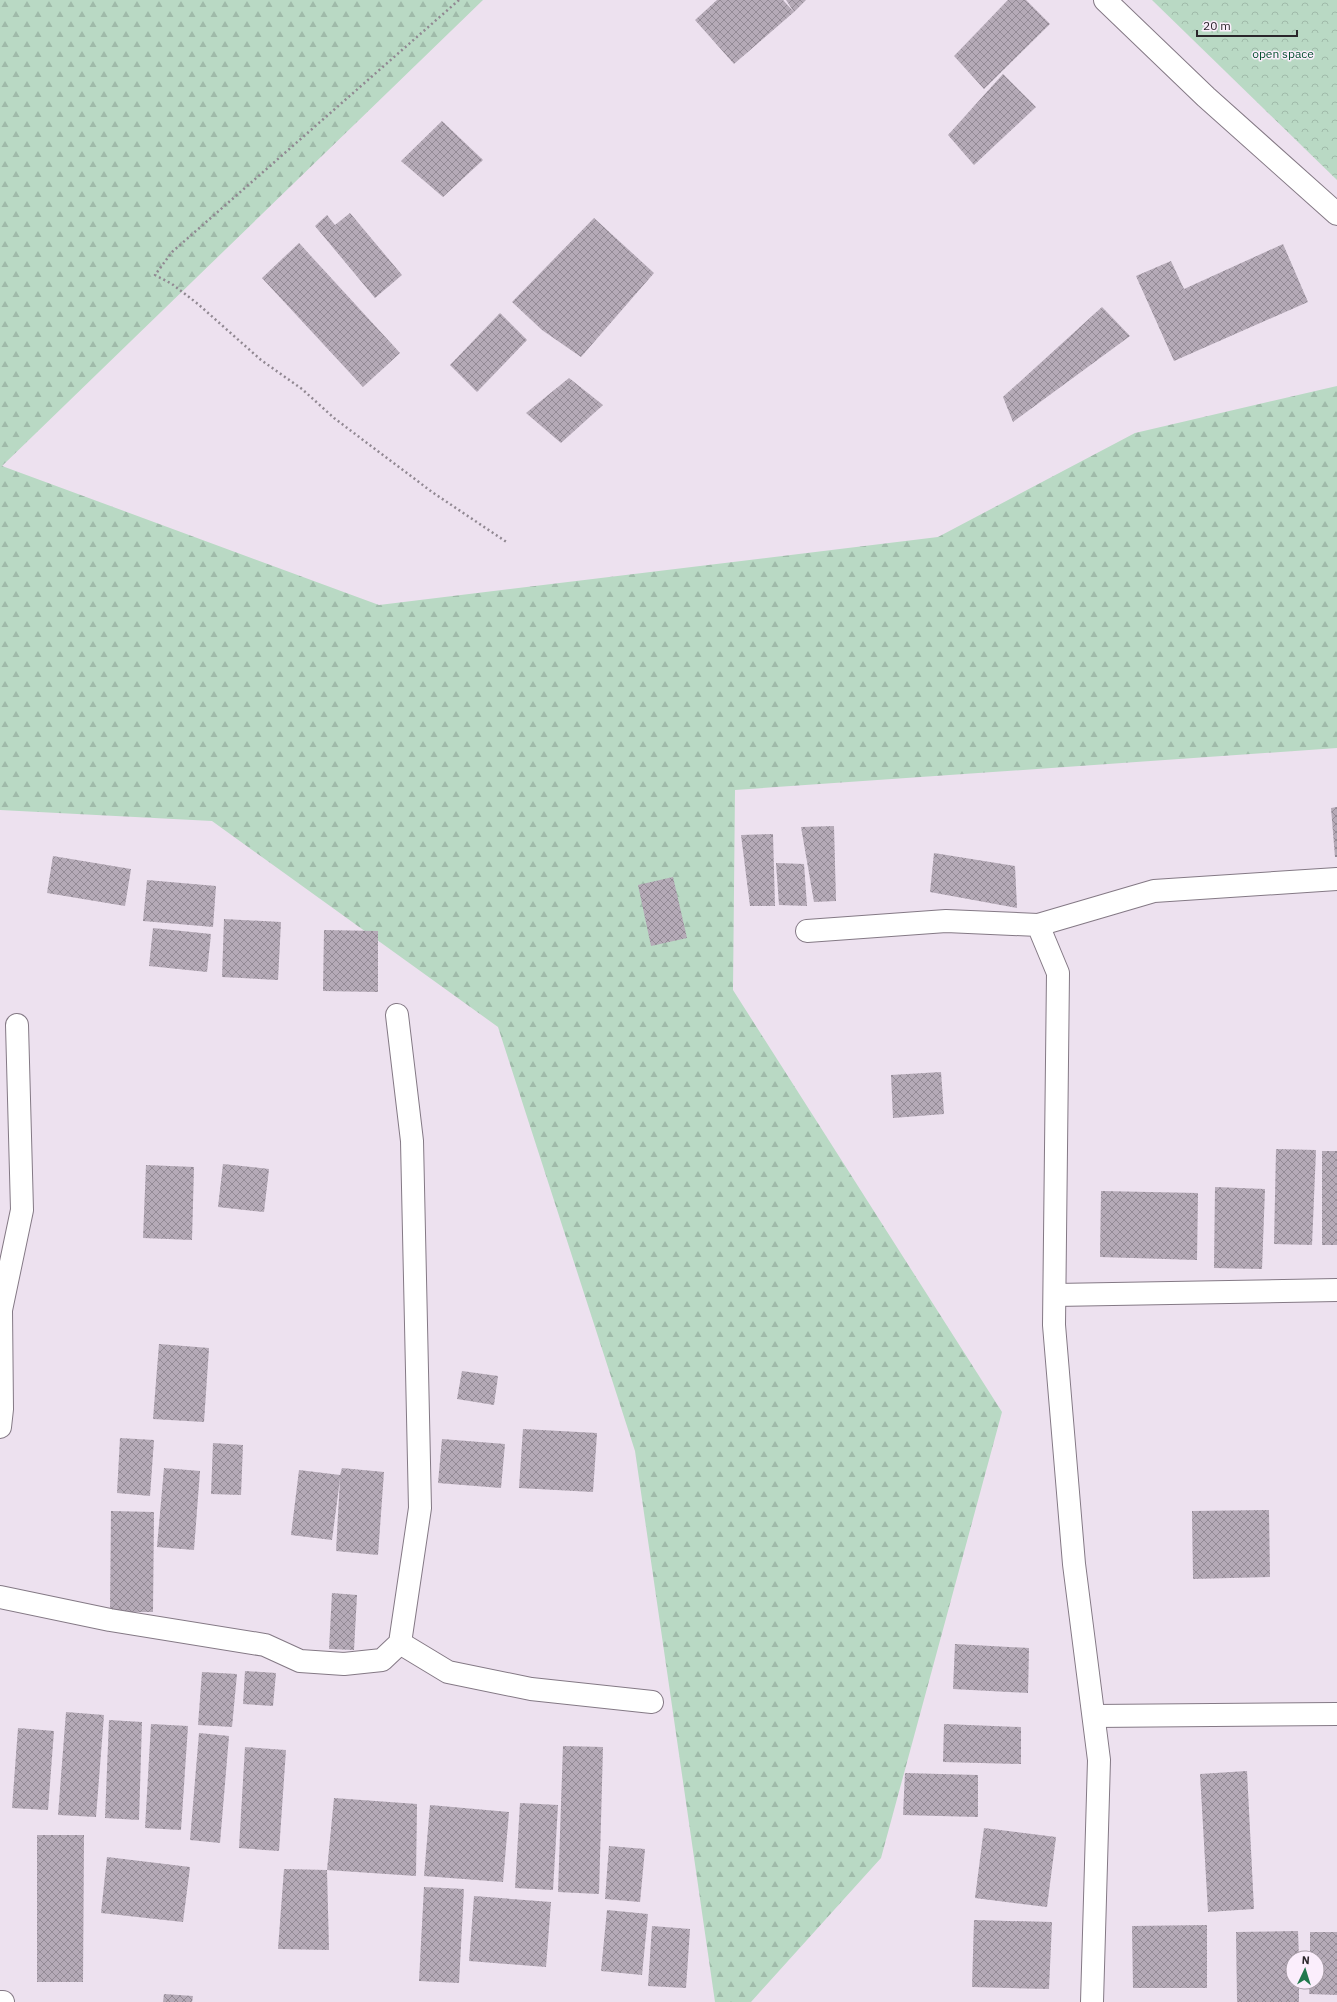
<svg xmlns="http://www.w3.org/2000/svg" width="1337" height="2002" viewBox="0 0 1337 2002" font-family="'IBM Plex Sans',sans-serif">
  <defs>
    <pattern id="forest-firs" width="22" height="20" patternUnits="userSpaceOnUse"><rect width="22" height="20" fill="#b9d9c4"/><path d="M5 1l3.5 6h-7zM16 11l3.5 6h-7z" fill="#9fbaa9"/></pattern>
    <pattern id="park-crowns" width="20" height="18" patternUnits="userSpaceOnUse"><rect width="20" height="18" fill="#b9d9c4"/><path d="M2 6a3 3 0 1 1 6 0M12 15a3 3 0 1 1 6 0" fill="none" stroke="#9fbaa9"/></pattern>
    <pattern id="building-cross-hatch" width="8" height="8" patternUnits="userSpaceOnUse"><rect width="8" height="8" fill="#b5aab7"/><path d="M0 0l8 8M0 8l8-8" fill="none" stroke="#938a95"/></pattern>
  </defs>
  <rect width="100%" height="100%" fill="#ede1ef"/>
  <polygon fill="url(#forest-firs)" points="0,0 483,0 2,466 379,605 938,537 1135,433 1337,386 1337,748 735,790 733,990 1002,1412 881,1858 751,2002 715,2002 635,1451 498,1027 212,821 0,810"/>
  <polygon fill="url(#park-crowns)" points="1152,0 1337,0 1337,180"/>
  <g fill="url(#building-cross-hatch)">
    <polygon points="717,0 783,0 794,12 786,0 806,0 794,12 734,64 695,20"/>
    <polygon points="1008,0 1026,0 1050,24 984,89 954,56"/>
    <polygon points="1003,74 1036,107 974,165 948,135"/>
    <polygon points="442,121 483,160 443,197 401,161"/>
    <polygon points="350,213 402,275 375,298 315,226 327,215 335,225"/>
    <polygon points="594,218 654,273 581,357 542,330 512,302"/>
    <polygon points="299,243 400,353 363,387 262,278"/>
    <polygon points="1283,244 1308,302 1174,361 1136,276 1171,261 1184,289"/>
    <polygon points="1102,307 1130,336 1013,422 1003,397"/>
    <polygon points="500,313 527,340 477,392 450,365"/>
    <polygon points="569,378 603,405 561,443 526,413"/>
    <polygon points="1337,807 1337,857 1335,857 1331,808"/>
    <polygon points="834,826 836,901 814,902 801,827"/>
    <polygon points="773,834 775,906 750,906 741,835"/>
    <polygon points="934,853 1015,866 1017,908 930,892"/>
    <polygon points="53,856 131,869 125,906 47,893"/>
    <polygon points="776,863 804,864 807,906 779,905"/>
    <polygon points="673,877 687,938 651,946 638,885"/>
    <polygon points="147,880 216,886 213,927 143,921"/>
    <polygon points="224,919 281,922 278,980 222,977"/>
    <polygon points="153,928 211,934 207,972 149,966"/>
    <polygon points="324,930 378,931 378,992 323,991"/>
    <polygon points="941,1072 944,1114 893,1118 891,1075"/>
    <polygon points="1276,1149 1316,1150 1312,1245 1274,1244"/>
    <rect x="1322" y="1151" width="15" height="94"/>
    <polygon points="223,1164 269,1169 264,1212 218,1207"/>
    <polygon points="146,1165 194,1167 192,1240 143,1238"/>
    <polygon points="1215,1187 1265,1189 1262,1269 1214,1268"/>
    <polygon points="1101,1191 1198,1193 1197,1260 1100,1257"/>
    <polygon points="159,1344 209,1348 204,1422 153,1419"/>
    <polygon points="462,1371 498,1376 494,1405 457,1399"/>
    <polygon points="523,1429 597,1433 593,1492 519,1488"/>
    <polygon points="120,1438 154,1440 150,1496 117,1493"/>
    <polygon points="442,1439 505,1444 501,1488 438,1483"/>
    <polygon points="213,1443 243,1445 241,1495 211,1494"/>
    <polygon points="164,1468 200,1471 194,1550 157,1547"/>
    <polygon points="342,1468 384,1472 378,1555 336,1551 340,1479 332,1540 291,1535 299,1470 340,1475"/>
    <polygon points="1269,1510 1270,1577 1193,1579 1192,1511"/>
    <polygon points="111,1511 154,1512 153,1612 110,1612"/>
    <polygon points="332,1593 357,1595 354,1650 329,1649"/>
    <polygon points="955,1644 1029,1648 1028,1693 953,1689"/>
    <polygon points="245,1671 276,1673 273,1706 243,1704"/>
    <polygon points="202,1672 237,1674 232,1727 198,1725"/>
    <polygon points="66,1712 104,1715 96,1817 58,1815"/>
    <polygon points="109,1720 142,1722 139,1820 105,1818"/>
    <polygon points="151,1724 188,1726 181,1830 145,1828"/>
    <polygon points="944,1724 1021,1727 1021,1764 943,1762"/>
    <polygon points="18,1728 54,1731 48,1810 12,1808"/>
    <polygon points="199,1733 229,1736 220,1843 190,1840"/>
    <polygon points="563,1746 603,1747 599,1894 558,1892"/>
    <polygon points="245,1747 286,1750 279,1851 239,1848"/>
    <polygon points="1247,1771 1254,1909 1208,1912 1200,1774"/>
    <polygon points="905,1773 978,1775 978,1817 903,1815"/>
    <polygon points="334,1798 417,1804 416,1876 327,1870 329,1950 278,1949 284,1869 327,1870"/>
    <polygon points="520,1803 558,1805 553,1890 515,1888"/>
    <polygon points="430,1805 509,1812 503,1882 424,1876"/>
    <polygon points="984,1828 1056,1837 1047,1907 975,1898"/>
    <polygon points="37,1835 84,1835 83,1982 37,1982"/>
    <polygon points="609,1846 645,1849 640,1902 605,1899"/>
    <polygon points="107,1857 190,1867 183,1922 101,1913"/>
    <polygon points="424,1887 464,1889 459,1983 419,1981"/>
    <polygon points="474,1896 551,1902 546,1967 469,1961"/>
    <polygon points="607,1910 648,1914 642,1975 601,1971"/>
    <polygon points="974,1920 1052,1922 1049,1989 972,1987"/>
    <polygon points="1207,1925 1207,1988 1133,1988 1132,1926"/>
    <polygon points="652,1926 690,1929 686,1988 648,1986"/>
    <polygon points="1298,1931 1299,1958 1293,1958 1293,1982 1299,1982 1299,2002 1237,2002 1236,1932"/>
    <polygon points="1310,1932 1337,1932 1337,1995 1309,1994 1310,1982 1317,1982 1317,1958 1310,1958"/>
    <polygon points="164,1994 193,1996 192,2002 163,2002"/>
  </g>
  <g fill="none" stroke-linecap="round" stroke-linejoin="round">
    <defs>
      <g id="minor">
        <polyline points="1105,0 1206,97 1337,214"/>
        <polyline points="1038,925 1154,891 1337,879"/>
        <polyline points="807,931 946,921 1038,925 1058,973 1054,1325 1074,1564 1099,1760 1092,2002"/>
        <polyline points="1055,1295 1337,1290"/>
        <polyline points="0,1427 2,1409 1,1310 22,1210 17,1025"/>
        <polyline points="0,1597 110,1620 265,1645 300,1661 344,1664 382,1660 400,1643 420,1508 412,1141 397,1015"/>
        <polyline points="400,1643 448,1672 531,1689 652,1702"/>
        <polyline points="1094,1716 1337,1714"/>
        <polyline points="0,2002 3,2002"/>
      </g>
    </defs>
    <use href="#minor" stroke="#847985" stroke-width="24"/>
    <polyline stroke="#918892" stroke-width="2.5" stroke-dasharray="2 3" stroke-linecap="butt" points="459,0 172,252 155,275 172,284 198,304 261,360 302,389 334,418 432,492 508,543"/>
    <use href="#minor" stroke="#fff" stroke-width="22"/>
  </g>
  <g text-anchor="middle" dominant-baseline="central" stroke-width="3" stroke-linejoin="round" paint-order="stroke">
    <g font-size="12" fill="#044f2e" stroke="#fbeefc">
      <text x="1283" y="53">open space</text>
    </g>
  </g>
  <g transform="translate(1305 1970) rotate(4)"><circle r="19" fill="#fbeefc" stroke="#a89ea8"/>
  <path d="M0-3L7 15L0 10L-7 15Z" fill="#20784c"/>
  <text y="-6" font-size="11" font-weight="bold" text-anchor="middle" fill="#2b262b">N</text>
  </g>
  <path d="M1197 30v6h100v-6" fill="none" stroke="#2b262b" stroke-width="2"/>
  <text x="1203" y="30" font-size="12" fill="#2b262b" stroke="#fbeefc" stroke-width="3" paint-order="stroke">20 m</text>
</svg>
